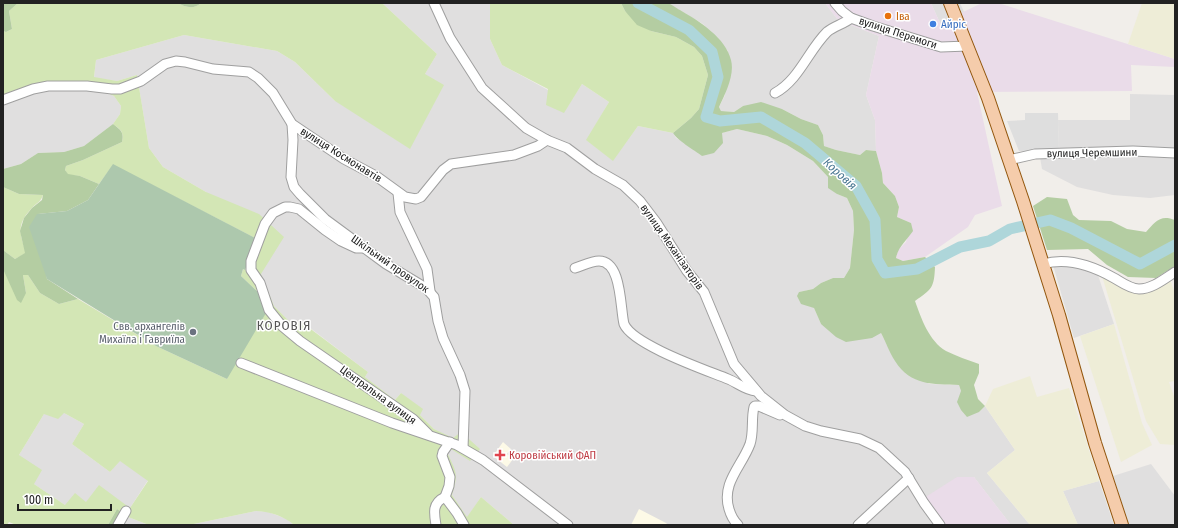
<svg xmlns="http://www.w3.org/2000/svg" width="1178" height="528" viewBox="0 0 1178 528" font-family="'Fira Sans Condensed',sans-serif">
  <rect width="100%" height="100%" fill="#f1eeea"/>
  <g fill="#e0dfdf">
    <polygon points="382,3 490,3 490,39 502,65 548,90 564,112 582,84 609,102 587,140 613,160 638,126 673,133 676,138 687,144 702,156 722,133 737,129 767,136 787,145 813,161 828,177 837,194 847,198 853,211 854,230 850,268 844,278 833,278 821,283 813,289 799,292 814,308 821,324 881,333 887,345 929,384 959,385 961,391 979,412 985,406 1015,450 987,473 1030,525 1011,525 974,477 942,525 514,525 481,497 467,518 452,495 456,480 447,452 453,439 434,429 420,415 401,393 395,400 365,377 368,372 301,321 295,327 274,306 261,274 206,192 163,167 149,148 137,75 117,81 94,78 96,60 184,35 277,51 295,62 335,101 425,74 437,54"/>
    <polygon points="668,3 825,3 838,20 879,36 866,95 875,120 876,151 866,150 860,155 836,150 824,146 823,135 818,125 801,119 782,109 743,106 734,112 721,111 719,107 725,95 728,51 703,24"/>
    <polygon points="931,3 960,3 964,12 940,23"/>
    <polygon points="93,87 114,96 121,106 120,114 113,124 84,146 64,152 38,153 21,164 3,169 3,105 29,92 64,88"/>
    <polygon points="1130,94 1175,95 1175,149 1059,150 1058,120 1130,120"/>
    <polygon points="1091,155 1175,156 1175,195 1150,198 1113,195 1077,187 1042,169 1040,157"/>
    <polygon points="1053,265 1062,265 1097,272 1114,324 1074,338"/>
    <polygon points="64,413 84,424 72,444 110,472 120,460 148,480 130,508 86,503 65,505 34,484 19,455 44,414"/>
    <polygon points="1151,464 1175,496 1175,522 1172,525 1129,525 1113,476"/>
    <polygon points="1099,481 1114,525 1078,525 1063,491"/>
    <polygon points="256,511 268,512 287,519 294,525 189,525"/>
    <polygon points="128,517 149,525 123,525"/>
  </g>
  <g fill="#eadce9">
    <polygon points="825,3 931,3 940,23 982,3 998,3 1175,59 1175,67 1131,65 1132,91 977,92 1002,206 975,215 968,227 925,257 903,261 896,258 898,250 906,242 911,223 897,217 899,207 895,196 883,183 882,173 876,151 875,120 866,95 879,36 838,20"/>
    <polygon points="957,477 974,477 1011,525 942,525 924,498"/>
  </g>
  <g fill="#fdfae7">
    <polygon points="503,442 511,449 507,454 513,459 507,467 493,456"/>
    <polygon points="639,509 666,523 668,525 631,525"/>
  </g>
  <g fill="#eeedd7">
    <polygon points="1142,3 1175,3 1175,59 1128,44"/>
    <polygon points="1102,276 1132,291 1169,277 1175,293 1175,381 1169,382 1175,399 1175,445 1160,444 1146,421"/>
    <polygon points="1114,324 1142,423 1152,445 1121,462 1080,336"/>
    <polygon points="1030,376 1037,397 1069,388 1099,481 1063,491 1078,525 1030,525 987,473 1015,450 985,406 993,389"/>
  </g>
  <g fill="#d3e6b5" fill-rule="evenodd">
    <path d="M18 3H177C186 7 193 10 201 3H382L437 54 425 74 444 85 410 149 335 101 295 62 277 51 184 35 96 60 94 77 117 81 137 75 149 148 163 167 206 192 259 214 284 237 261 274 274 306 295 327 300 321 368 372 365 377 395 400 401 393 423 409 420 415 434 429 453 438 461 432 480 449 470 461 451 449 447 452C456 472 459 473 452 495L467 517 481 497 514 525H294C284 516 271 512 256 511L189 525H149L128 517 117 509 108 525H16L9 522 7 525H3V269L10 282 26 293 23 275H28L40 293 59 304 78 299 156 346 227 379 259 293 241 276 243 269 245 270 257 239 113 165 99 184 80 176 68 175 65 170 66 166 83 160 122 142C124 131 121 130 113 124L120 114 121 106 114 96 93 87 64 88 29 92 3 105V31L6 32 12 29 9 11ZM64 413 84 424 72 444 110 472 120 461 148 481 130 508 99 485 86 502 75 493 65 505 34 484 42 470 19 455 44 414 58 419Z"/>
    <polygon points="490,3 621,3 625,11 651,31 676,37 694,47 702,56 708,75 699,109 691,118 673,133 638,126 613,161 586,140 609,102 582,84 564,113 546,105 548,89 502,65 490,39"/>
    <path d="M3 187 19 194 43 195C41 202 36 203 31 209 16 225 20 234 26 253L15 259 3 250Z"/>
  </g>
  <g fill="#b4cda2">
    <polygon points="3,3 18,3 9,11 12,29 6,32 3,31"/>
    <path d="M177 3H201C193 10 186 7 177 3Z"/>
    <path d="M621 3C636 3 653 1 667 3 672 4 676 8 680 10 699 21 726 38 731 60 735 75 725 94 719 107L721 111 734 112 743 106 761 102 782 109 801 119 818 125 823 135 824 146 836 150 860 155 866 150 876 151 882 173 883 183 895 196 899 207 897 217 911 223 913 231C907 240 898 247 896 258L903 261 925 257 935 267C934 288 932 289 915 301 921 318 929 341 946 351 956 356 968 360 979 364V373L974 385 978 399 985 406 979 412 967 417 961 410 957 402 961 391 959 385C933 384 911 386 895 361 889 352 886 342 881 333L872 338 846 342 836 337 821 324 814 308 801 304 797 296 799 292 813 289 821 283 833 278H844L850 268 854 230 853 211 847 198 837 194 828 188V177L813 161 787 145 767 136 737 129 722 133 723 143 714 153 702 156C694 150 677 140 673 133L691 118 699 109 708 75 702 56 694 47 676 37 651 31 637 25 625 11Z"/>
    <path d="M113 124C121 130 124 132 122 142L83 160 66 166 65 170 68 174 80 176 99 184 88 200 67 211 38 214 47 279 78 299 59 304 40 293 28 275H23L26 293 21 303 17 300 3 269V250L15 259 25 253 20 231 24 218 32 208 42 200 43 195 19 194 3 187V169L21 164 38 153 64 152 84 146Z"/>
    <path d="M1047 197 1067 199 1073 215 1079 220 1111 221 1127 229 1146 232C1155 222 1160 214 1175 220V266L1156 278 1128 277 1107 265 1088 249 1047 250 1033 206Z"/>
    <polygon points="117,509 128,517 123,525 108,525"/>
  </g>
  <polygon fill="#adc8ad" points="113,164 257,239 245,270 243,269 241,276 259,293 266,313 227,379 156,346 47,279 29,227 37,214 67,211 88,200"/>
  <polygon fill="#dedede" points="1025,113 1058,113 1059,150 1019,151 1007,121 1025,120"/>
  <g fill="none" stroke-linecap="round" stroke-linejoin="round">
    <polyline stroke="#aed6da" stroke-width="11" points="638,3 689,30 712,52 718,77 706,117 720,121 761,117 805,143 856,186 875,220 877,259 885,273 917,269 960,247 989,241 1010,229 1050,220 1071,228 1140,264 1175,245"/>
    <defs>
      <g id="minor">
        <polyline points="434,3 450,38 482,88 526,128 547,140 567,148 595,169 623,185 640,201 656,222 687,271 704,292 734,364 761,396 785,415 805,426 821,431 860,439 879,448 905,472 924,503 940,525"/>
        <polyline points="835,3 842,11 851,18 873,26 941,47 968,46"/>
        <path d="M775 93C799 80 808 51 827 32 834 26 844 24 851 18"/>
        <polyline points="3,100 33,89 48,86 87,86 112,89 120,89 141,81 165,64 176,61 185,62 213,69 249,72 258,78 273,93 292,124 344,159 376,176 405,197 416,199 421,197 443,170 451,164 514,155 538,146 547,140"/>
        <polyline points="292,124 293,140 291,177 294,187 300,194 325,219 386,264 426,288 434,297 438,321 443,338 460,375 465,391 463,448"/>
        <polyline points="1009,160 1035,154 1133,151 1175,153"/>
        <polyline points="398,193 400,212 427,269 430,291"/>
        <polyline points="365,248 356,248 341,241 325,230 299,209 290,207 285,207 273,213 265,224 251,261 251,270 260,283 269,310 282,326 300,341 413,419 428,434"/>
        <path d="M1043 264C1067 257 1093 266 1114 278 1121 282 1130 289 1139 289 1152 289 1164 279 1175 272"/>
        <path d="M575 268C582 266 591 261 599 261 622 261 620 308 624 324 633 345 706 370 728 379 738 383 745 390 756 391"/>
        <polyline points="241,363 392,423 457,445 483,460 568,525"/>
        <polyline points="450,442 443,452 442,456 450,477 449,486 445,497 457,513 464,525"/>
        <polyline points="118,525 126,511"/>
        <path d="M436 525C434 513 432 503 445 497"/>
        <path d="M738 525C733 520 731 516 729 509 721 483 742 466 750 444 754 432 751 419 754 407L755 406H759L780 415"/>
        <polyline points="858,525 909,478"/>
      </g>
      <polyline id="major" points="950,3 988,98 1023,201 1059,315 1095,443 1122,525"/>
    </defs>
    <use href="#minor" stroke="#9f9f9f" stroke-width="11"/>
    <use href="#major" stroke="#92560d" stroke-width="14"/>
    <use href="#minor" stroke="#fff" stroke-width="9"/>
    <use href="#major" stroke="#f5ccab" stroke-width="12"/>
  </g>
  <circle fill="#e8710a" stroke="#fff" stroke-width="1.5" cx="888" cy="16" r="4"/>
  <circle fill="#3f7fe0" stroke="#fff" stroke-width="1.5" cx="933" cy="24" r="4"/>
  <circle fill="#6b7280" stroke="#fff" stroke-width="1.5" cx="193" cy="332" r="4"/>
  <path fill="#e0444e" stroke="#fff" stroke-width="1.5" d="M498 449h4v4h4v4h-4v4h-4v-4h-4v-4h4z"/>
  <g text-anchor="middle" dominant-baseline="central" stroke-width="3" stroke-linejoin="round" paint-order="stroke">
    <g font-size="11" fill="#c56008" stroke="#fff" text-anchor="start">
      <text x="896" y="16">Іва</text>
    </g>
    <g font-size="11" fill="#366cbe" stroke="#fff" text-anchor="start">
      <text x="941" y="24">Айріс</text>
    </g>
    <g font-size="11" fill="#222" stroke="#fff">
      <text transform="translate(898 33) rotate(18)">вулиця Перемоги</text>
      <text transform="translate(1092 153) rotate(-1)">вулиця Черемшини</text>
      <text transform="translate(341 155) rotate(32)">вулиця Космонавтів</text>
      <text transform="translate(672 247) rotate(55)">вулиця Механізаторів</text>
      <text transform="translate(390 264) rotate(35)">Шкільний провулок</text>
      <text transform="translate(378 395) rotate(36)">Центральна вулиця</text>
    </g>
    <g font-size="11" fill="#5b616d" stroke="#fff" text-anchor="end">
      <text x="185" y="326">Свв. архангелів<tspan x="185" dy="13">Михаїла і Гавриїла</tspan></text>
    </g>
    <g font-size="11" fill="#be3a42" stroke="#fff" text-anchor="start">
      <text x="509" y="455">Коровійський ФАП</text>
    </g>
    <g font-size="12" font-style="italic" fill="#4b7893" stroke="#fff">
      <text transform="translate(840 174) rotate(42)">Коровія</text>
    </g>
    <g font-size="13" letter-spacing="1" fill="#555" stroke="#fff">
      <text x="284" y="325">КОРОВІЯ</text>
    </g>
  </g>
  <rect width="1178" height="528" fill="none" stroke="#222222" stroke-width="8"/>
  <path d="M18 504v6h93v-6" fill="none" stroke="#222222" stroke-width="2"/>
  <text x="24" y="504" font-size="12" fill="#222222" stroke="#ffffff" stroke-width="3" paint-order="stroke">100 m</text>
</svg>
